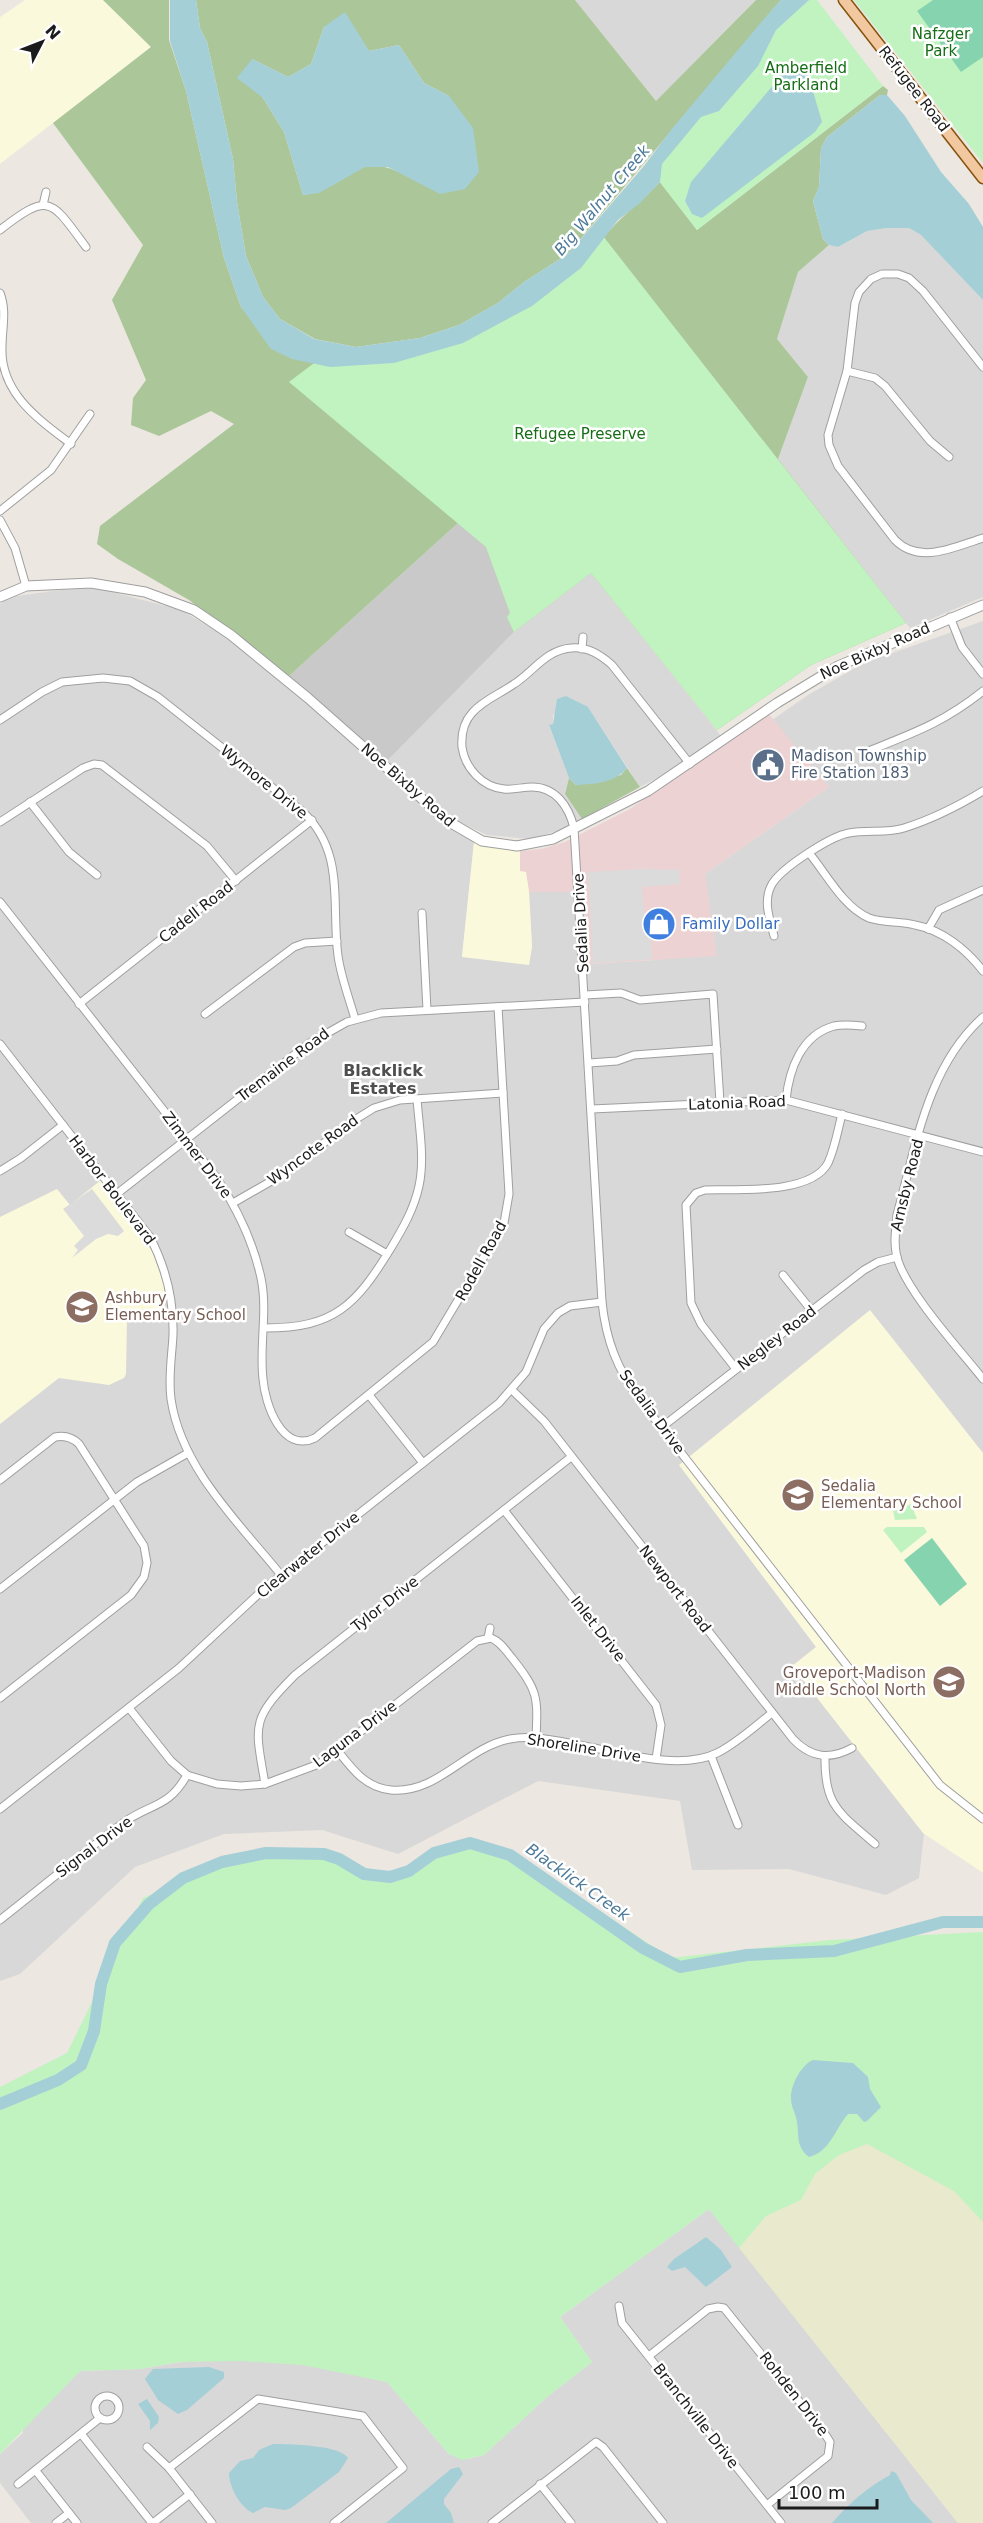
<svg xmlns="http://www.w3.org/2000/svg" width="983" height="2523" viewBox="0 0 983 2523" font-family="'DejaVu Sans',sans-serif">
  <rect width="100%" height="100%" fill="#ece7e1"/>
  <g fill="#d9d8d8">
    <polygon points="575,0 756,0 656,101"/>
    <polygon points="887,228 909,228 921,235 983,300 983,597 910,628 778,459 808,377 777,339 798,272 829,245 838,247 867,231"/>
    <polygon points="591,573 721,736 680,766 640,787 588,707 553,715 553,724 549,726 569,778 565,794 582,819 569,827 531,839 487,835 448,817 387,761 514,632"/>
    <polygon points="97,588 181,610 221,634 297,691 437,818 474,842 462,956 532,947 529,892 584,891 589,964 657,960 705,874 829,787 772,720 808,695 864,663 983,621 983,1873 924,1833 919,1878 886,1895 789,1869 692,1870 680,1801 538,1781 398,1854 322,1830 224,1834 135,1867 20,1974 0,1981 0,604 9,597 61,590"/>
    <polygon points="709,2209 958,2523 31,2523 0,2483 0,2454 23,2433 23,2424 27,2413 47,2405 56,2388 80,2371 141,2369 203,2358 311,2365 387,2382 449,2454 468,2459 484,2455 547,2397 592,2362 560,2317"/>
  </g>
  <polygon fill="#ecd2d3" points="768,713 829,787 705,874 717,956 589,964 584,892 529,892 526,873 520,872 520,851 541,849 565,842 630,809"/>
  <g fill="#fbf9db">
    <polygon points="25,0 103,0 151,47 0,164 0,17"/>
    <polygon points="474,842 520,850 520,871 526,872 529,892 532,947 529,965 462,957"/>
    <polygon points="101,1180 135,1222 153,1253 164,1285 165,1317 127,1319 126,1374 124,1378 109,1385 59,1378 0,1424 0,1217 57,1189 70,1205"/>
    <polygon points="870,1310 983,1453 983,1873 923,1833 792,1666 816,1647 679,1465"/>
  </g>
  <polygon fill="#c9c9c9" points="458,523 486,547 510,613 507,617 514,632 387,761 289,676"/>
  <polygon fill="#e9e9ce" points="867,2144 955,2191 983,2222 983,2523 958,2523 739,2248 766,2216 801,2200 815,2174 839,2155"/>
  <g fill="#abc79a" fill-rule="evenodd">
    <path d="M103 0H169V40L186 91 224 258 241 307 292 359 463 343 604 237C621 216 642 201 660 182L697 230 883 86 888 90 887 95H880L827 137 821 148 819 187 813 201 823 239 829 245 798 272 777 339 808 377 778 459 906 623 811 665 717 730 591 573 514 632 507 617 510 613 486 547 458 523 289 676 189 600 118 559 97 544 100 526 234 424 211 411 159 436 131 425 133 398 146 380 112 300 143 245 53 123 151 47Z"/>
    <path d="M196 0H575L656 101 756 0H781L568 254 524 282 498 303 459 325 420 338 356 347 315 339 280 319 263 297 246 256 237 202 233 159 207 42 200 28ZM324 27 369 51 399 45 424 83 449 96 440 193C420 183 384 158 362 168 341 178 327 192 303 195L284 132 263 98 252 59 288 77 311 64Z"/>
    <polygon points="627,768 640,787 582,819 565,794 569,778 576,785 621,775"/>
  </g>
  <g fill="#c1f3c1">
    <polygon points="801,0 817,0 883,86 697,230 652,172"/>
    <polygon points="854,0 983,0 983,163"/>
    <polygon points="603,236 906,623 811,665 717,730 591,573 514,632 507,617 510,613 486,547 289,382 330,351 450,344"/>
    <polygon points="911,1504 917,1519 895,1520 893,1511"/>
    <polygon points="887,1527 924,1527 927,1532 901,1553 883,1530"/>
    <polygon points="470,1843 524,1860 670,1958 830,1940 983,1932 983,2222 954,2191 867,2144 839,2155 815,2174 801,2200 766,2216 739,2248 709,2209 560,2317 592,2362 547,2397 484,2455 462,2460 449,2454 387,2382 302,2365 241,2361 180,2362 141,2369 80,2371 0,2454 0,2087 67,2053 143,1898 240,1858 330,1854 390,1877"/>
  </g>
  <g fill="#86d4af">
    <polygon points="933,0 983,0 983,57 961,72 917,11"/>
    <polygon points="932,1538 967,1584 940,1606 904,1560"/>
  </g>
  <g fill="#dbdbdb">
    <polygon points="643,869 679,870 680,884 642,887 644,913 650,914 652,959 593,963 588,872"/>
    <polygon points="92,1189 124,1231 118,1236 108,1234 96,1239 72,1258 78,1250 74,1246 84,1236 63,1209"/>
  </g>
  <g fill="#a5cfd6">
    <polygon points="170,0 196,0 200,28 207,42 233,159 237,202 246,256 263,297 280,319 314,339 356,347 420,338 459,325 498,303 524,282 568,254 644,166 671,130 775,6 781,0 809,0 776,30 758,66 719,111 701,117 662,164 660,182 640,203 618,220 581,268 532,306 463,343 394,363 330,367 292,359 271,349 241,307 224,258 186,91 170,41"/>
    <polygon points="345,12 369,51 399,45 424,83 449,96 473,128 479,172 465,189 440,194 388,167 365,167 319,193 303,195 284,132 263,98 237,78 252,59 288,77 311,64 324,27"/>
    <polygon points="792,63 804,68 810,81 822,122 815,132 702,218 692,214 685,201 691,182"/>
    <polygon points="880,95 887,95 905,116 941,172 969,204 983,227 983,300 921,235 909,228 887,228 867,231 838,247 829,245 823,239 813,201 819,187 821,148 827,137"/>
    <path d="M566 696 588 707 627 768C615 783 594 784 576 785L569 778 549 725 553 724 557 699Z"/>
    <path d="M813 2060 853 2063 868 2077 870 2089 881 2107 867 2121 864 2122 857 2114H848C835 2129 830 2152 809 2157 796 2147 799 2136 797 2122 796 2114 791 2107 791 2099 790 2086 801 2065 813 2060Z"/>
    <polygon points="706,2237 721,2250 732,2267 706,2287 685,2267 672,2271 667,2267 674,2259"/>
    <polygon points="209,2367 224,2372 224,2378 187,2410 178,2414 158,2400 145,2379 153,2369"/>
    <polygon points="147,2399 159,2417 158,2423 150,2430 150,2421 138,2404"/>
    <path d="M273 2444C290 2444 340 2445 348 2458L339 2472 291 2508 285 2510 265 2507 253 2513C240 2507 229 2487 229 2473L240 2461 253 2458 259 2450Z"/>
    <polygon points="459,2467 463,2474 444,2499 444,2504 451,2513 454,2523 386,2523 451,2469"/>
    <path d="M891 2471 896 2473 911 2500 933 2523H832C849 2503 868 2487 890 2475Z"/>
  </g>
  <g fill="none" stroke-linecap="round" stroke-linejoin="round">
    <polyline stroke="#a5cfd6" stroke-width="12" points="0,2104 58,2080 81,2065 94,2031 101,1984 115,1943 149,1904 183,1878 222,1862 266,1853 324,1854 339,1859 364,1874 390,1877 409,1871 434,1853 470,1843 510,1855 643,1948 680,1967 747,1955 834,1951 943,1922 983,1922"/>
    <defs>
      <g id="minor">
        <polyline points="43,205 46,192"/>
        <path d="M0 230C50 191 51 200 86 247"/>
        <path d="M0 293C7 311 2 328 2 347 0 393 38 419 71 444"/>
        <path d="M983 367 923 291 909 278 898 274H882L871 279 859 292 855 303 847 371 828 435 829 445 838 466 895 540C920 565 954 547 983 538"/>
        <polyline points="847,371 875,378 885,386 930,441 949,457"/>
        <polyline points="0,511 51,470 90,414"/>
        <polyline points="0,520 15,548 26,586"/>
        <polyline points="950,617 962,647 983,674"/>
        <polyline points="582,649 583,637"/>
        <path d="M0 720 42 692 62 682 103 678 130 681 158 697 302 811C346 852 331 903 338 956 341 977 349 998 355 1019"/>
        <path d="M871 750C916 732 944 722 983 691"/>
        <path d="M690 764 612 665C601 655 587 646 571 648 546 650 533 672 514 684 500 694 483 700 472 713 464 722 461 734 462 747 465 768 482 787 504 789 513 790 523 787 532 787 556 787 569 807 574 828L602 1302C606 1340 617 1369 640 1400L940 1785 983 1819"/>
        <polyline points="30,802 69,852 97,875"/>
        <polyline points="0,822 83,768 94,764 102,765 207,846 236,881"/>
        <path d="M809 853C826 873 843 907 869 918 883 923 900 921 915 925 942 930 966 949 983 971"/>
        <path d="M0 902 216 1177C237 1208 253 1241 261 1278 268 1312 259 1345 263 1379 265 1404 282 1454 315 1438L433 1342 504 1223 509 1194 498 1007"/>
        <polyline points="422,913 427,1010"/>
        <polyline points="928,929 939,910 983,890"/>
        <path d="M774 936C770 920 763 902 771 886 779 869 831 836 849 833 868 829 886 834 904 828 933 819 958 806 983 791"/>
        <polyline points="585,995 621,993 640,1000 713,994 720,1102"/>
        <polyline points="79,1004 312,820"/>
        <polyline points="205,1014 294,947 305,943 337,941"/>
        <path d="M983 1017C927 1067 916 1146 897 1215 896 1229 893 1243 897 1257 905 1290 960 1350 983 1379"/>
        <path d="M0 1044 150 1237C166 1268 174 1301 173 1335 172 1356 168 1377 171 1399 181 1468 239 1523 281 1575"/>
        <polyline points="589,1063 617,1061 634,1055 717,1049"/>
        <path d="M786 1100C789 1070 801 1035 834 1026 843 1024 853 1025 862 1026"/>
        <polyline points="592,1109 786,1100 983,1152"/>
        <polyline points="0,1171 21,1158 63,1125"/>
        <polyline points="118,1193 308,1044 347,1022 381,1013 585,1002"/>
        <polyline points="233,1203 287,1172 348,1124 374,1108 400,1100 503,1093"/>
        <polyline points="349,1232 387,1254"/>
        <polyline points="783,1275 812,1311"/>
        <path d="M265 1328C335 1328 356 1305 391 1248 403 1228 414 1209 419 1186 425 1158 419 1127 417 1099"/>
        <path d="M736 1369 701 1324 691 1303 686 1205 696 1193 705 1190C737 1189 811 1195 828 1163 835 1148 838 1129 842 1114"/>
        <path d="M512 1390 544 1421 793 1739C811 1758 830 1760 852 1748"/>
        <polyline points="369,1395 423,1463"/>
        <polyline points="662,1427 864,1270 878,1262 897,1257"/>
        <path d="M0 1480 55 1437C65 1435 72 1437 79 1444L144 1546 147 1563 144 1577 131 1595 0 1698"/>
        <polyline points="504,1510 656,1705 661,1725 656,1759"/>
        <polyline points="0,1589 137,1482 188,1453"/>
        <polyline points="488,1638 490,1628"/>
        <path d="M129 1708 171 1761 187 1775 217 1784 241 1786 265 1784 319 1764 477 1641 491 1638C501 1642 506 1651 512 1658 538 1691 538 1696 536 1738"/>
        <path d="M338 1751C352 1769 366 1788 391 1790 438 1794 465 1748 510 1739 531 1735 553 1740 574 1744 615 1751 679 1772 717 1753 737 1743 755 1726 772 1713"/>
        <polyline points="711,1756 738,1825"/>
        <path d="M825 1756C824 1807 840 1813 875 1844"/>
        <path d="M265 1784C255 1725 250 1720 295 1675L571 1457"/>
        <polyline points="0,1809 179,1668 265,1588 499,1403 526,1372 544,1329 558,1313 570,1306 602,1302"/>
        <path d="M0 1920C41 1888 81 1854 123 1823 150 1803 168 1809 187 1775"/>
        <polyline points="619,2306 622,2323 781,2523"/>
        <polyline points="649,2356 708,2309 718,2307 724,2308 823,2431 830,2442 828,2456 767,2505"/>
        <circle cx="107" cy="2408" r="12"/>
        <polyline points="82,2435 152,2523"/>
        <polyline points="147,2447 169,2468 212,2523"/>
        <polyline points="169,2468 258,2399 363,2416 403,2468 334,2523"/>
        <polyline points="36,2471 77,2523"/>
        <polyline points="18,2484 100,2418"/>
        <polyline points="540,2484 571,2523"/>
        <polyline points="56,2523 69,2513"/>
        <polyline points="153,2523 190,2494"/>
        <polyline points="492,2523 596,2442 603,2447 663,2523"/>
      </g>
      <polyline id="tertiary" points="0,597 26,586 91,583 145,592 194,610 231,635 308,698 446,820 482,841 517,846 553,839 648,791 777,703 838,666 983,605"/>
      <polyline id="primary" points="844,0 983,178"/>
    </defs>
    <use href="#minor" stroke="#9f9f9f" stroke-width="9"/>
    <use href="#tertiary" stroke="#9f9f9f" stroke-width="11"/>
    <use href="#primary" stroke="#85530d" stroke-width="13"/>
    <use href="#minor" stroke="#fff" stroke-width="7"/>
    <use href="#tertiary" stroke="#fff" stroke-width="9"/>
    <use href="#primary" stroke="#f2c8a0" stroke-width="10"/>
  </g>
  <defs>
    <symbol id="civic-disc" viewBox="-11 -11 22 22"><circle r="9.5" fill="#5c6f8a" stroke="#fff"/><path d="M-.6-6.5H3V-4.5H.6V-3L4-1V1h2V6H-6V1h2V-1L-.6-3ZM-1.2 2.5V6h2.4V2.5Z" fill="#fff"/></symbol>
    <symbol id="shop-disc" viewBox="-11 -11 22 22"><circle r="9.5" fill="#3f7fe0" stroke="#fff"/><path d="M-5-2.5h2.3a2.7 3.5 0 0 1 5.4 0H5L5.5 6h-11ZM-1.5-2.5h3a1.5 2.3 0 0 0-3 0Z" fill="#fff"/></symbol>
    <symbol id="school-disc" viewBox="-11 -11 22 22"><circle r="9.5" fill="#8d6e63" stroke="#fff"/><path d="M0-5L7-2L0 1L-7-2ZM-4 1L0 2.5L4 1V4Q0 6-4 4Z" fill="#fff"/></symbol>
  </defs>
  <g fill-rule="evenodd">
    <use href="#civic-disc" x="749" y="746" width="38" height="38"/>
    <use href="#shop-disc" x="640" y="905" width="38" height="38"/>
    <use href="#school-disc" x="63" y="1288" width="38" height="38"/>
    <use href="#school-disc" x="779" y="1476" width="38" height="38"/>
    <use href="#school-disc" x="930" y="1663" width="38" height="38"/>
  </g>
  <g text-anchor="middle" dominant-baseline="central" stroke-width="5" stroke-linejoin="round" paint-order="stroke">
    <g font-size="15" fill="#156d15" stroke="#fff">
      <text x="941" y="34">Nafzger<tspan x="941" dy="17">Park</tspan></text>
      <text x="806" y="68">Amberfield<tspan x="806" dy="17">Parkland</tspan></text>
      <text x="580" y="434">Refugee Preserve</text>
    </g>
    <g font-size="15" fill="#1b1b1b" stroke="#fff">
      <text transform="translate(914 89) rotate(52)">Refugee Road</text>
      <text transform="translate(875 651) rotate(-24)">Noe Bixby Road</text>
      <text transform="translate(264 782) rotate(39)">Wymore Drive</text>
      <text transform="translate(408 785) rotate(41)">Noe Bixby Road</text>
      <text transform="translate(196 912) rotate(-38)">Cadell Road</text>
      <text transform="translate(581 923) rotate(-93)">Sedalia Drive</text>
      <text transform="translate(283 1065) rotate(-37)">Tremaine Road</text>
      <text transform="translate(737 1103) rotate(-2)">Latonia Road</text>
      <text transform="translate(313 1150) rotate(-36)">Wyncote Road</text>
      <text transform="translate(197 1155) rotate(53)">Zimmer Drive</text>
      <text transform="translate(907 1185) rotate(-76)">Arnsby Road</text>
      <text transform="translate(112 1190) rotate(53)">Harbor Boulevard</text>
      <text transform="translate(481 1261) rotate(-61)">Rodell Road</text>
      <text transform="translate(777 1338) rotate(-38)">Negley Road</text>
      <text transform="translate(652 1412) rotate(54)">Sedalia Drive</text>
      <text transform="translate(308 1555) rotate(-39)">Clearwater Drive</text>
      <text transform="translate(675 1589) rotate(52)">Newport Road</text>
      <text transform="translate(385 1604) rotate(-38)">Tylor Drive</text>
      <text transform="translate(598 1629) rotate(52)">Inlet Drive</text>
      <text transform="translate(355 1734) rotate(-37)">Laguna Drive</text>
      <text transform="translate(584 1748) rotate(9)">Shoreline Drive</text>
      <text transform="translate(94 1847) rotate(-37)">Signal Drive</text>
      <text transform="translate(794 2394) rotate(52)">Rohden Drive</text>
      <text transform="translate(696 2416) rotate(52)">Branchville Drive</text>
    </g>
    <g font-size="15" fill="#4e5e75" stroke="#fff" text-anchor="start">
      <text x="791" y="756">Madison Township<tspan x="791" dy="17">Fire Station 183</tspan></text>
    </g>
    <g font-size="15" fill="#366cbe" stroke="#fff" text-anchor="start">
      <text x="682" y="924">Family Dollar</text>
    </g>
    <g font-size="15" fill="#785e54" stroke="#fff" text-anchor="start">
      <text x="105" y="1298">Ashbury<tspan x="105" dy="17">Elementary School</tspan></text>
      <text x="821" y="1486">Sedalia<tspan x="821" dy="17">Elementary School</tspan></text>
      <text x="926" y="1673" text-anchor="end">Groveport-Madison<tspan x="926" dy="17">Middle School North</tspan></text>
    </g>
    <g font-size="16" font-style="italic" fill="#4e7a9a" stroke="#fff">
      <text transform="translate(602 200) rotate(-50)">Big Walnut Creek</text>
      <text transform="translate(578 1882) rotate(35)">Blacklick Creek</text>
    </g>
    <g font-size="16" font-weight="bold" fill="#4e4e4e" stroke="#fff">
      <text x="383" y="1070">Blacklick<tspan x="383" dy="18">Estates</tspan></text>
    </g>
  </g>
  <g transform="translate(42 42) rotate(48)" stroke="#ffffff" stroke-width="4.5" paint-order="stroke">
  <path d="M0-4.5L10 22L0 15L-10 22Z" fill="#1b1b1b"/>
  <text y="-9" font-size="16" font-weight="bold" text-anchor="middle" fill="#1b1b1b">N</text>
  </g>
  <path d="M779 2499v9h98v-9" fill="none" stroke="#1b1b1b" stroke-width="3"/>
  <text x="788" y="2499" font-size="18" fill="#1b1b1b" stroke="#ffffff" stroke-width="4.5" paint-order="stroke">100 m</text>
</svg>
